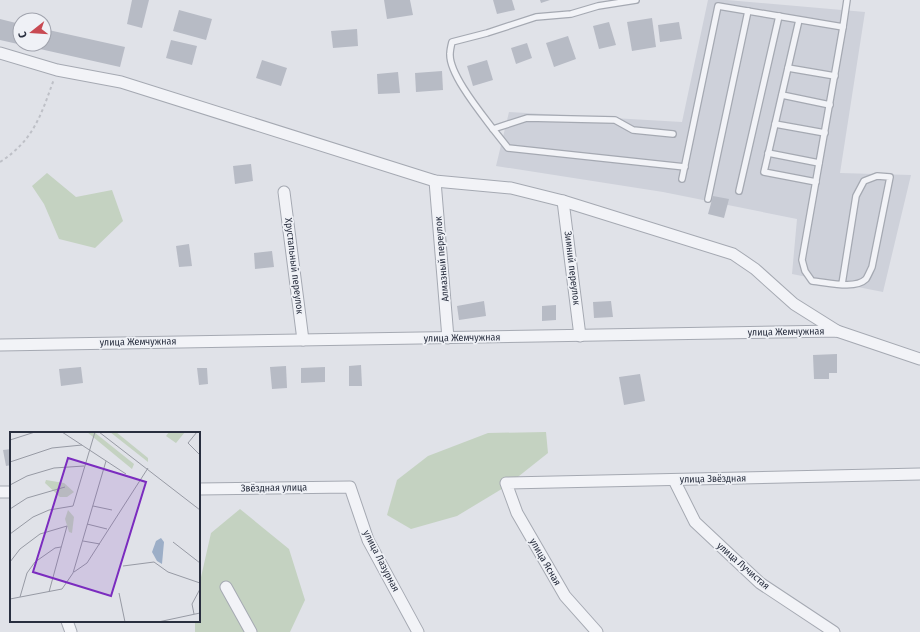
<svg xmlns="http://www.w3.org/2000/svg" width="920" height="632" viewBox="0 0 920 632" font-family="'Fira Sans Condensed',sans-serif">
  <rect width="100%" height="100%" fill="#e0e2e8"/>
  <polygon fill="#ced1da" points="708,0 727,0 865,12 840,173 911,175 883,292 792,274 797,219 663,192 496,166 509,112 682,122"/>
  <g fill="#c4d2c1">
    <polygon points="47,173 76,197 112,190 123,221 95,248 59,239 44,204 32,186"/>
    <polygon points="546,432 548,453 505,487 457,516 411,529 387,515 397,480 428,456 488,433"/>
    <polygon points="240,509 289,549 305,600 290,632 195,632 195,621 199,621 199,586 211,533"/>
  </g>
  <g fill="#b7bbc5">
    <polygon points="132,0 149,0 142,28 127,24"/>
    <polygon points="384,0 410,0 413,15 387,19"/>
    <polygon points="493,0 512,0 515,10 497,14"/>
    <polygon points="540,0 550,0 541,3"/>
    <polygon points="179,10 212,19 206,40 173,31"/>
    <polygon points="652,18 656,47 632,51 627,22"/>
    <polygon points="0,19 20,24 20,44 44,44 44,29 125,47 120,67 0,40"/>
    <polygon points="609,22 616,45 599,49 593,26"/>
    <polygon points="679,22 682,39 660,42 658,25"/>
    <polygon points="357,29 358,46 333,48 331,31"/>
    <polygon points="568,36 576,59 554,67 546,43"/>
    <polygon points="171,40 197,46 192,65 166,58"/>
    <polygon points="527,43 532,58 516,64 511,48"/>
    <polygon points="262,60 287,68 281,86 256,78"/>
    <polygon points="487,60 493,80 473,86 467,66"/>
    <polygon points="442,71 443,90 416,92 415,73"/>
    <polygon points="398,72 400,93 378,94 377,74"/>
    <polygon points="251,164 253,181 235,184 233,166"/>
    <polygon points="713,196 729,199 724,218 708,214"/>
    <polygon points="189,244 192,266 179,267 176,246"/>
    <polygon points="272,251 274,267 255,269 254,253"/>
    <polygon points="484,301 486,316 459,320 457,306"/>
    <polygon points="611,301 613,317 594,318 593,302"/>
    <polygon points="556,305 556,320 542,321 542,306"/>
    <polygon points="837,354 837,373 829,373 829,379 814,379 813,355"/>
    <polygon points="361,365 362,386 349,386 349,366"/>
    <polygon points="286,366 287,388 272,389 270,367"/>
    <polygon points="81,367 83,383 61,386 59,369"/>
    <polygon points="325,367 325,382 301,383 301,368"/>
    <polygon points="197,368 207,368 208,384 199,385"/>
    <polygon points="640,374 645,401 624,405 619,377"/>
    <polygon points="11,449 11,465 6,466 3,450"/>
  </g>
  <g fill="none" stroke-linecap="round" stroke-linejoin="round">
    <defs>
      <g id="service">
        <path d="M636 0 598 6 571 14 536 17 487 33 452 42C451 46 450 50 450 54 449 74 481 113 493 129L527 118 615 120 633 130 673 134"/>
        <polyline points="799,20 764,172 816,182"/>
        <polyline points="788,68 835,76"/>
        <polyline points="782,95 830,105"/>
        <polyline points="775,124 825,133"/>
        <polyline points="493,129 508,148 685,167"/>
        <polyline points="768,153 819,163"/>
        <polyline points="682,179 718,6 843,27 847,0"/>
        <polyline points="739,191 779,16"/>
        <polyline points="708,199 748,11"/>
        <path d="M842 284 856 196 864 181 877 176 890 177 872 267C870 271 868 276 866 279 855 290 826 282 812 281L805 271 802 260 843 27"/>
      </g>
      <g id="minor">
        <polyline points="0,53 57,70 121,82 435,181 511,188 563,201 733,254 755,269 794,304 837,331"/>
        <polyline points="435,181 448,338"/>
        <polyline points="284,192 303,340"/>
        <polyline points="563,201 580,336"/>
        <polyline points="0,345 837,331 920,359"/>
        <polyline points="674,480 695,522 760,583 834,632"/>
        <polyline points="199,489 350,487 368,540 418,632"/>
        <polyline points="0,492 11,492"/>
        <polyline points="226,587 251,632"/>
        <polyline points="67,621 71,632"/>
        <polyline points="597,632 565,596 517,513 506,483 920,474"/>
      </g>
    </defs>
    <use href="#service" stroke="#a5a9b2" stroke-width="8"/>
    <use href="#minor" stroke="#a5a9b2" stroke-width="13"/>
    <path stroke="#bec0c7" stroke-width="2" stroke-dasharray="3 3" stroke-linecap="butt" d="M0 162C34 140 41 115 54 79"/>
    <use href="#service" stroke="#f2f3f7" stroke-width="5.5"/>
    <use href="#minor" stroke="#f2f3f7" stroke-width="11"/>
  </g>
  <g text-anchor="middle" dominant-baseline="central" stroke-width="3.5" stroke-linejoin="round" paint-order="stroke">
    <g font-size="10" fill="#292f3f" stroke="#eff1f6">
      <text transform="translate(442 259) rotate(-95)">Алмазный переулок</text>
      <text transform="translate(294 266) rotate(83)">Хрустальный переулок</text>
      <text transform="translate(572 268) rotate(83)">Зимний переулок</text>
      <text transform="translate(786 332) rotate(-1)">улица Жемчужная</text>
      <text transform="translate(462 338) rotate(-1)">улица Жемчужная</text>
      <text transform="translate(138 342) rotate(-1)">улица Жемчужная</text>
      <text transform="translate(713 479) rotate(-1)">улица Звёздная</text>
      <text transform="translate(274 488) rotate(-1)">Звёздная улица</text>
      <text transform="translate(381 561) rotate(63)">улица Лазурная</text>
      <text transform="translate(545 562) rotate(60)">улица Ясная</text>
      <text transform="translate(743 566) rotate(41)">улица Лучистая</text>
    </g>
  </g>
  <g transform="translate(10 432)">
    <rect width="190" height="190" fill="#e0e2e8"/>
    <path d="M77 0H84L124 32 122 37ZM100 0H106L138 26V30ZM159 0H175L166 11 156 4ZM36 48 54 51 64 60 57 65H50L35 51ZM58 78 64 85 62 101 59 100 55 87Z" fill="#c4d2c1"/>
    <path d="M151 106 154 110 152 132 147 129 142 120 146 109Z" fill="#9caec7"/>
    <path fill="none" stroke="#979aa4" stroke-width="1" d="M52 0 116 42M89 0 190 78M187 0 178 11 190 23M0 8 25 0M0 30 42 16 72 13M0 53 17 44 44 36 74 34M83 74 102 78M0 77 17 66 55 55M77 92 97 97M0 102 23 85 39 78 63 74 85 0M73 109 90 112M163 110 190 131M0 130 10 117 30 102 57 94 39 160M113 134 144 130 158 140 190 151M64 140 77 131 138 36M109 161 115 190M10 165 17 141 25 130 45 116 51 115M0 167 52 157 63 141 96 29M184 182 182 172 190 157M148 190 190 181"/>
    <path fill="#7b2cbf" fill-opacity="0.15" stroke="#7b2cbf" stroke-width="2" d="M58 26 136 50 101 164 23 140Z"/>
    <rect width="190" height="190" fill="none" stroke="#292f3f" stroke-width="2"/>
  </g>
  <g transform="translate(32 32) rotate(253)"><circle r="19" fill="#eff1f6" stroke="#a0a3ad"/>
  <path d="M0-3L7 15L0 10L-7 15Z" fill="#c84a53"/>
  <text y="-6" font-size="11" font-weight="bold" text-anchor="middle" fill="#292f3f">С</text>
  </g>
</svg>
